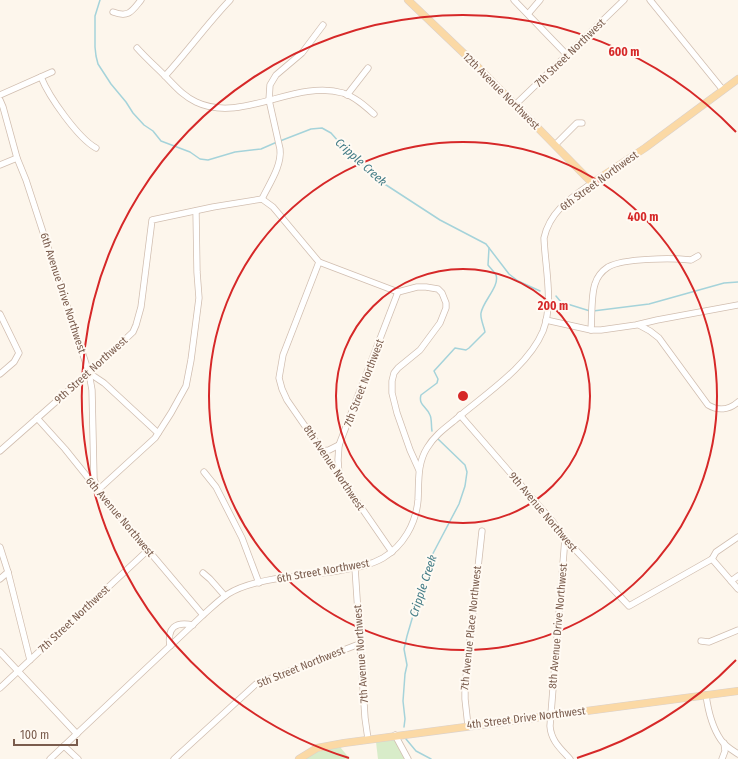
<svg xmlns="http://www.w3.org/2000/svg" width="738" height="759" viewBox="0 0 738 759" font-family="'Fira Sans Condensed',sans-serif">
  <rect width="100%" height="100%" fill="#fdf6ec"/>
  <g fill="#d8ecc9">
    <polygon points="393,739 395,740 405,759 378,759 376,742"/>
    <polygon points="340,747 350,759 304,759 317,752"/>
  </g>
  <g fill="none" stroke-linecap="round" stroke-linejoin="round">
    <g stroke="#a5d3da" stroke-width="1.5">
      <polyline points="100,0 95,16 95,47 96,56 98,64 111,84 126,102 133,113 144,125 153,131 161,141 190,152 200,159 208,160 235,152 261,149 277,142"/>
      <polyline points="280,141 311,129 322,128 331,133 347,151 360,162 380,181 440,220 486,244 509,274 518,281 540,291"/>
      <polyline points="556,296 561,302 590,311"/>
      <polyline points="593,311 649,304 724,283 738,282"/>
      <path d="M432 431C431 426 432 419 430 415 427 407 418 405 421 395L437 383 438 379 434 371 455 348 466 350 469 348 485 332C484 326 480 319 481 313 483 301 500 286 496 275 494 271 490 268 488 265L489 248"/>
      <polyline points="404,727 405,719 403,701 405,674 407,665 404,649 407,636 429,561 459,504 465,486 467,472 465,465 438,439"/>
      <polyline points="406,739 416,751 431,759"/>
    </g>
    <defs>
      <g id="minor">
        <polyline points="514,0 567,55"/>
        <polyline points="650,0 723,90"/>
        <path d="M113 12C129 18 132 11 141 0"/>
        <polyline points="528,14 540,0"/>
        <path d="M137 48C146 58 156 67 165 76 175 86 183 96 196 102 242 124 295 79 343 93 355 97 365 106 374 114"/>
        <path d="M165 76C188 51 207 24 230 0"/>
        <path d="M41 77C49 97 78 138 96 148"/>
        <polyline points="0,95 52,72"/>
        <polyline points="347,95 368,68"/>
        <polyline points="0,100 3,107 17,158 26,180 89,373 92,390 94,479 98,490 155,438 171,413 186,386 191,360 199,298 197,272 196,211"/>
        <polyline points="515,105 624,0"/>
        <polyline points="555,145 577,123 582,123"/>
        <polyline points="0,165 17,158"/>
        <path d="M262 199C269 184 282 166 280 149L269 100 270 85 276 75 302 53 323 25"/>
        <polyline points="319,262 283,355 279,378 282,389 287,400 392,552"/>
        <polyline points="0,314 19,353 14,362 0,374"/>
        <polyline points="546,320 591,330 601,330 636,325 657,320 738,305"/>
        <path d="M639 325 650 331 659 338 708 405C718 411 729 410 738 402"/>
        <path d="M591 330C592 317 591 295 595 284 597 277 602 271 608 267 624 258 672 258 691 260L698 256"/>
        <polyline points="89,373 104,383 158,433"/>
        <polyline points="460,415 553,522 569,543 629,606 712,559 716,552 738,537"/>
        <polyline points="37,418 65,449 110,505 203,615"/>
        <polyline points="0,451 101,362 133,332 136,325 141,307 152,220 213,207 262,199 273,207 319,262 398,292 417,287 426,287 438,289 442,293 446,303 446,308 440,323 420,350 398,368 394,373 392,381 392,393 397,413 410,450 419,470"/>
        <polyline points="321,451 329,450 339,445"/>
        <polyline points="204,472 216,487 242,538 259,583"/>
        <polyline points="339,474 338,460 339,445 398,292"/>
        <path d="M565 538 550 726C551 741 561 749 570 759"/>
        <polyline points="0,547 8,572 30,660"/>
        <polyline points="712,559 738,589"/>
        <polyline points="355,568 365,718 368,739"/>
        <polyline points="203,573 210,579 225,596"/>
        <polyline points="0,579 8,572"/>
        <polyline points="731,581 738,576"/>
        <polyline points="701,641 709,642 738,630"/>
        <path d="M170 646C167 628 175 621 193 625"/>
        <polyline points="0,652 77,734"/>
        <polyline points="0,688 148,550"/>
        <path d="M706 695C708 710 712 727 721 740 725 746 732 750 738 754"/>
        <polyline points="468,726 465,699 465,686 482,531"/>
        <polyline points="395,735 408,759"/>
        <polyline points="64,746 78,759"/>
        <path d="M50 759 203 615C211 608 219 600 228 594 255 577 306 576 337 571 353 568 369 566 383 558 403 546 416 524 418 500 419 482 417 464 427 448 434 436 445 428 455 420 484 395 528 367 543 331 554 302 545 267 544 238 550 211 571 198 592 183"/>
        <polyline points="174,759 256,684 359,644"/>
        <polyline points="722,759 725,751 724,743"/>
      </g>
      <g id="major">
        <polyline points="408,0 476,65 592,183 645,148 738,79"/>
        <polyline points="299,759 317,748 344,743 738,691"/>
      </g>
    </defs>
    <use href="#minor" stroke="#d1beb0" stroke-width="7"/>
    <use href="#major" stroke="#dad1cd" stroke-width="8"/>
    <use href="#minor" stroke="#fff" stroke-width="5.5"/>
    <use href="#major" stroke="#fbd9a5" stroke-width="7"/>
  </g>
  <g fill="none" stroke="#d62828" stroke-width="2">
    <circle cx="463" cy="396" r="127"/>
    <circle cx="463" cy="396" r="254"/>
    <path d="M736 660A380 380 0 0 1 577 758M349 758A380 380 0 1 1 736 132"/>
  </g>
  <g text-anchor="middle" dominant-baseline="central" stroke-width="4" stroke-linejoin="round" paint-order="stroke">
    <g font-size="11" fill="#7a5c4d" stroke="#fffaf3">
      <text transform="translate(570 53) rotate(-44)">7th Street Northwest</text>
      <text transform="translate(501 91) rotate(45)">12th Avenue Northwest</text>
      <text transform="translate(599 181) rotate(-36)">6th Street Northwest</text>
      <text transform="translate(63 293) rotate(72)">6th Avenue Drive Northwest</text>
      <text transform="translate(91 370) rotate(-42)">9th Street Northwest</text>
      <text transform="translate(364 383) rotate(-69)">7th Street Northwest</text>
      <text transform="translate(334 468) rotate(56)">8th Avenue Northwest</text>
      <text transform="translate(543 512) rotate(50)">9th Avenue Northwest</text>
      <text transform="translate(120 517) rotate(50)">6th Avenue Northwest</text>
      <text transform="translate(323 571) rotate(-10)">6th Street Northwest</text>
      <text transform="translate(74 619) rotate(-43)">7th Street Northwest</text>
      <text transform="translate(558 626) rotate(-85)">8th Avenue Drive Northwest</text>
      <text transform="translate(471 628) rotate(-84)">7th Avenue Place Northwest</text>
      <text transform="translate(361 654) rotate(-94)">7th Avenue Northwest</text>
      <text transform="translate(301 667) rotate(-22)">5th Street Northwest</text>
      <text transform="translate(526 718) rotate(-7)">4th Street Drive Northwest</text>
    </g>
    <g font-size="12" font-style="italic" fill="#437c86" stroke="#fffaf3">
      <text transform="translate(361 162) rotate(42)">Cripple Creek</text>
      <text transform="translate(423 586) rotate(-72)">Cripple Creek</text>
    </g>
  </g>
  <circle cx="463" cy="396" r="6" fill="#d62828" stroke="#fffaf3" stroke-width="2"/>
  <g font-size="12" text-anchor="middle" font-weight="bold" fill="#d62828" stroke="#fffaf3" stroke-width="4" stroke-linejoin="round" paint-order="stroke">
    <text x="624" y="56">600 m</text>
    <text x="643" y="221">400 m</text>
    <text x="553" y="310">200 m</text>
  </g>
  <path d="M14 739v6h63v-6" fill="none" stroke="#7a5c4d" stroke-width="2"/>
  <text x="20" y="739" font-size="12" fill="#7a5c4d" stroke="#fffaf3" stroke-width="3" paint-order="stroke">100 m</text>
</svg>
